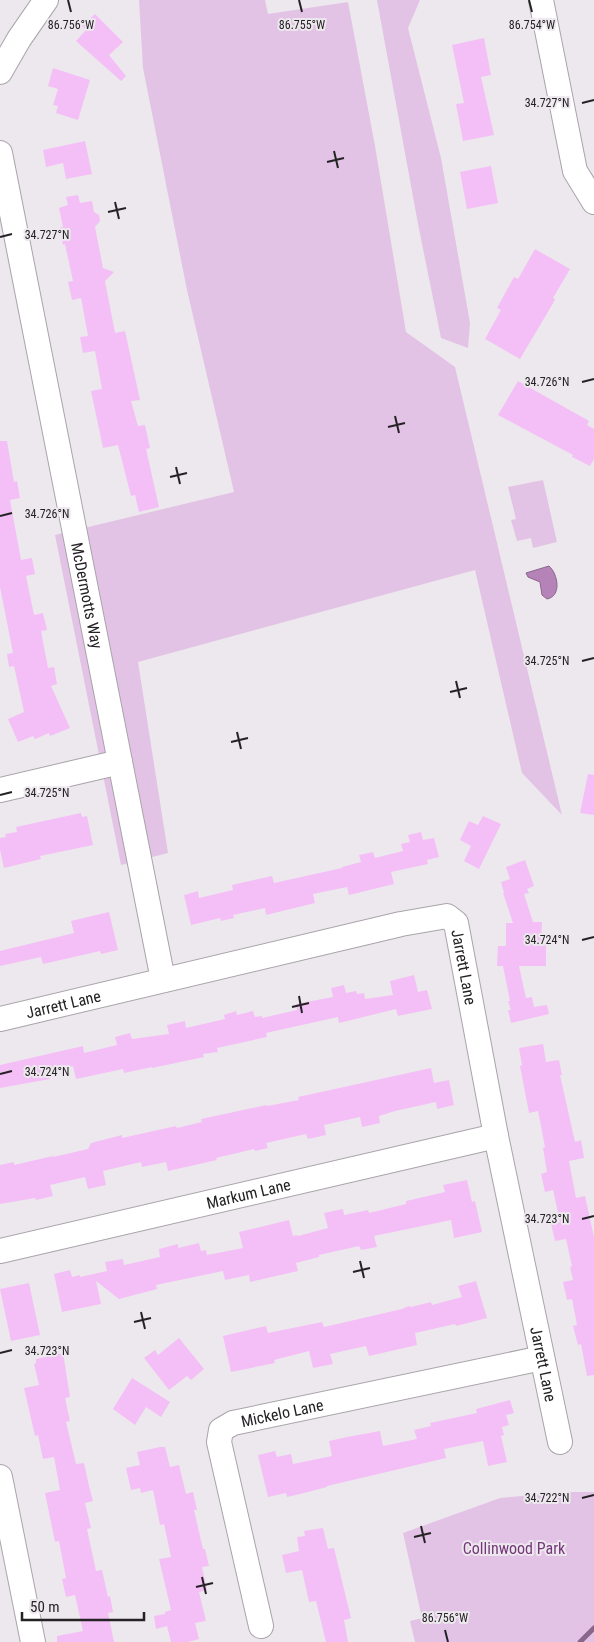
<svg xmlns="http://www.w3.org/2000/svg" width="594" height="1642" viewBox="0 0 594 1642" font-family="'Roboto Condensed',sans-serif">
  <rect width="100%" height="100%" fill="#ede8ed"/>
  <g fill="#e3c3e5">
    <polygon points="139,0 265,0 268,14 348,2 375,146 406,332 455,367 562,815 522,773 475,570 138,662 168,853 121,865 55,535 234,492 187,290 143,68"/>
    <polygon points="377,0 420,0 408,28 441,158 470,323 468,348 441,338 418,224"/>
    <polygon points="543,480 557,542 533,548 531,538 517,541 511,520 516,519 508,487"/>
    <polygon points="565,1492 594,1492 594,1642 415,1642 410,1621 422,1618 403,1533 500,1498"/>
  </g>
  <path fill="#b583b8" stroke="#8a668c" d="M549 566C558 574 562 596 547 599L542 595 540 582 528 577 526 573Z"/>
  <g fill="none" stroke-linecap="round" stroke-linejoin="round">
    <polyline stroke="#8a668c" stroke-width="5" points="580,1642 594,1628"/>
  </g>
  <g fill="#f4bff7">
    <polygon points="95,14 123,42 109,55 126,76 121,81 76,41 86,30 82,26"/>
    <polygon points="484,38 491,75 481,77 494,135 463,141 456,104 464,103 452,45"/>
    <polygon points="53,68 90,80 78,120 56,113 58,106 53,105 58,89 48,86"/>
    <polygon points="85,141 92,174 66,179 63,163 46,167 43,150"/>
    <polygon points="491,166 498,203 467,209 460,172"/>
    <polygon points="78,195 80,203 92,201 94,212 99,215 100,221 95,227 103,268 114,272 105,281 115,333 125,331 140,400 131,401 138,426 145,425 150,448 146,449 159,507 139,512 135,495 131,496 118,445 103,448 91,391 102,389 95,351 83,353 80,337 88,336 81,298 72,300 68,282 73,281 65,244 63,245 59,228 63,227 59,208 68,205 66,197"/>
    <polygon points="535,249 570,269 553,298 555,299 552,305 520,359 485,339 501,310 497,308 514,277 518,279"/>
    <polygon points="518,381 589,421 587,425 594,429 594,459 590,466 572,457 573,455 498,415"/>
    <polygon points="0,441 7,441 14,482 17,481 20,498 10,500 21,560 32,558 35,574 26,576 34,615 43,613 47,630 41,631 48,668 54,667 57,684 51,686 70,728 50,736 49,733 35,739 33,736 18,742 8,719 24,712 14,666 9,667 7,654 13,653 0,587"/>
    <polygon points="588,774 594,775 594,815 580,813"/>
    <polygon points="81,813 82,817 87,816 93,845 40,856 41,859 4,868 0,850 0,838 6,837 5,834 17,832 16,827"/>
    <polygon points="483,816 501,824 479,869 464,861 471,846 460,840 469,821 478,825"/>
    <polygon points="421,832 423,840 434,838 439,857 427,860 428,864 391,872 394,884 349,895 347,887 313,894 315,903 266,915 265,908 233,915 234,918 221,921 220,918 191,925 184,895 198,891 199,898 233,890 232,885 272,876 274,883 342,868 342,867 361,862 359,855 373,852 375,858 403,851 401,844 410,842 408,835"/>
    <polygon points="525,860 534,886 527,889 529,893 524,894 533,922 542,922 541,941 546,941 546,966 519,966 526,998 532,997 534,1007 547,1005 549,1014 511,1023 508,1010 511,1010 508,1001 510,1001 503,966 497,966 498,946 506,946 506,923 513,923 503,893 504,893 501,882 510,879 506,867"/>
    <polygon points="109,912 118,950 101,954 100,951 43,964 41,957 0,966 0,951 74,933 71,921"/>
    <polygon points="414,975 418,992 427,990 432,1009 398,1016 396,1009 339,1023 338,1017 266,1033 267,1037 217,1048 218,1052 203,1054 204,1057 152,1068 152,1067 124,1073 123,1069 76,1079 73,1066 48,1072 50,1079 0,1088 0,1065 83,1046 84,1053 117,1045 115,1037 130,1033 132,1039 169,1034 167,1025 185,1021 186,1028 225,1019 224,1015 236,1011 237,1015 253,1011 255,1017 262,1016 262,1018 297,1010 296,1004 333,997 331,988 344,985 346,993 356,991 357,994 364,993 365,999 393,995 390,981"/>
    <polygon points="543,1044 546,1062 559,1060 562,1075 560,1075 575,1142 581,1140 584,1158 569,1161 576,1198 585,1196 594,1237 594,1375 587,1376 581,1344 578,1345 573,1326 577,1325 572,1299 567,1300 563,1282 573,1280 570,1267 572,1266 566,1239 555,1241 551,1224 560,1222 553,1190 545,1192 541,1174 547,1172 543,1148 545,1147 538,1111 529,1113 520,1066 522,1065 519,1048"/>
    <polygon points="431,1068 434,1083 449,1080 454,1105 437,1109 436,1102 395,1111 379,1116 380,1123 362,1127 360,1117 324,1125 326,1135 308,1139 306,1134 266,1143 268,1148 255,1151 254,1149 216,1158 217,1160 168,1171 166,1162 142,1167 141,1162 103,1171 106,1185 88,1189 85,1177 50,1185 53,1196 36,1200 35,1198 0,1204 0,1165 14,1162 14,1165 53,1156 53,1157 88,1149 91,1143 122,1135 122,1138 176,1126 177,1128 202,1122 201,1119 267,1105 267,1106 299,1100 298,1097"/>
    <polygon points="467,1180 472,1202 475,1201 482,1232 454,1238 451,1220 374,1236 377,1247 361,1250 359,1246 319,1255 319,1257 296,1263 298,1271 250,1282 249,1275 225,1280 223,1271 156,1285 157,1289 119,1299 96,1281 101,1304 62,1312 54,1274 70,1270 72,1277 80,1275 80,1277 107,1271 105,1262 123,1259 124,1265 160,1257 159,1249 178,1244 178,1248 199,1243 201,1251 206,1250 207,1255 243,1248 239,1232 289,1220 293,1236 297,1235 298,1236 328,1228 324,1213 343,1209 344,1215 368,1210 369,1213 406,1204 406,1201 445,1192 443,1185"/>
    <polygon points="476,1281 487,1318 456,1326 455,1324 415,1333 417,1345 369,1356 366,1346 330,1354 333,1364 313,1368 309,1351 274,1360 275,1363 231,1372 223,1336 266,1326 268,1333 322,1322 324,1327 402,1309 409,1306 411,1307 431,1302 432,1305 462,1297 458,1286"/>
    <polygon points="29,1283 40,1335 11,1341 0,1289"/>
    <polygon points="179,1338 204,1369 191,1380 187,1376 169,1390 144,1358 155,1350 158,1355"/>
    <polygon points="63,1353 70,1397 65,1398 70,1421 66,1422 76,1464 84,1463 89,1486 93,1501 85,1503 91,1528 87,1529 96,1571 102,1570 108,1597 110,1596 113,1612 108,1613 114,1642 57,1642 57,1636 83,1631 75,1595 66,1597 62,1579 66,1578 59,1541 55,1542 45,1493 60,1490 54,1457 43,1459 38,1435 35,1436 24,1388 39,1385 34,1364 36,1363 36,1359"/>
    <polygon points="132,1378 170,1402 161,1417 146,1407 135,1425 113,1409"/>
    <polygon points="510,1400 514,1413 506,1415 509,1425 502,1427 504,1435 501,1436 507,1462 488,1466 483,1441 444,1449 446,1458 327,1486 327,1487 300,1494 287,1497 286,1493 268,1497 258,1455 275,1451 277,1457 291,1454 293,1464 332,1456 329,1441 347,1437 380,1431 383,1446 417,1439 414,1430 431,1426 430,1423 477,1413 476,1409"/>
    <polygon points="160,1447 165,1447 170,1467 179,1465 186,1494 193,1492 197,1510 194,1510 203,1549 205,1549 209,1566 202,1567 207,1590 199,1592 206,1621 195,1623 199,1639 188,1642 171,1642 167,1626 156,1629 154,1616 165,1614 165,1612 171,1610 159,1559 171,1557 164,1524 160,1525 153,1490 141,1493 140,1488 131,1490 126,1468 140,1465 137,1452"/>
    <polygon points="323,1528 328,1549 334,1548 351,1618 344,1620 348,1642 326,1642 316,1601 309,1602 302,1570 286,1573 282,1555 299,1551 297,1537 305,1536 304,1531"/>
  </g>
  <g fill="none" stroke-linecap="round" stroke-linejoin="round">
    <defs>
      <g id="minor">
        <polyline points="541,0 575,171 594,202"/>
        <polyline points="0,72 19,39 46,0"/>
        <path id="s1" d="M0 153 163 980"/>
        <polyline points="0,790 120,762"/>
        <path id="s2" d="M0 1019 401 924 447 916 456 923 496 1136 560 1442"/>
        <path id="s3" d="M0 1251 496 1136"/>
        <polyline points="0,1477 33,1642"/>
        <path id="s4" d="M261 1626 219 1442 221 1430 233 1423 542 1358"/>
      </g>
    </defs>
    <use href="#minor" stroke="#a9a4aa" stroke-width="26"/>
    <use href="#minor" stroke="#fff" stroke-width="24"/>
  </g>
  <path fill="none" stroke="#242224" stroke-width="2" d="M68 0 71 12M299 0 302 12M529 0 532 12M582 103 594 100M334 151 338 168M327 162 344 158M115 202 119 219M108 212 126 208M0 237 12 234M582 382 594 379M395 416 399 433M388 427 405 423M176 467 180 484M170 477 187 473M0 516 12 513M582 661 594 658M456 681 460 698M450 692 467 688M237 732 241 749M231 742 248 738M0 795 12 792M582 940 594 937M299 996 302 1013M292 1007 309 1003M0 1074 12 1071M582 1219 594 1216M360 1261 364 1278M353 1272 370 1268M141 1312 145 1329M134 1322 151 1318M0 1353 12 1350M582 1498 594 1495M421 1526 425 1543M414 1537 431 1533M202 1577 206 1594M196 1587 213 1583M445 1630 448 1642"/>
  <g text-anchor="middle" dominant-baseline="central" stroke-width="4" stroke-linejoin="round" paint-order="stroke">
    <g font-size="16" fill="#242224" stroke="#ede8ed">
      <text stroke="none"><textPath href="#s1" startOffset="451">McDermotts Way</textPath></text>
      <text stroke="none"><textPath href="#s2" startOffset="515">Jarrett Lane</textPath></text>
      <text stroke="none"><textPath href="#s2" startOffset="65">Jarrett Lane</textPath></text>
      <text stroke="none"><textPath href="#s3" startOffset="255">Markum Lane</textPath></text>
      <text stroke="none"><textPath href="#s2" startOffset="920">Jarrett Lane</textPath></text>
      <text stroke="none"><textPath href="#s4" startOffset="265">Mickelo Lane</textPath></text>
    </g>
    <g font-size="16" fill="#75377a" stroke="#ede8ed">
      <text x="514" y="1548">Collinwood Park</text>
    </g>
  </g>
  <g font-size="12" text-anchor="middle" fill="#242224" stroke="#ede8ed" stroke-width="4" stroke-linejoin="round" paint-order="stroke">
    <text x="71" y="29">86.756°W</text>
    <text x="302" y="29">86.755°W</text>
    <text x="532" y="29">86.754°W</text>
    <text x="547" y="107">34.727°N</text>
    <text x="47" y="239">34.727°N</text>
    <text x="547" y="386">34.726°N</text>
    <text x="47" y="518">34.726°N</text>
    <text x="547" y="665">34.725°N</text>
    <text x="47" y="797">34.725°N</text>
    <text x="547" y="944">34.724°N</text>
    <text x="47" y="1076">34.724°N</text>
    <text x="547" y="1223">34.723°N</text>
    <text x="47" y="1355">34.723°N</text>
    <text x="547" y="1502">34.722°N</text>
    <text x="445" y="1622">86.756°W</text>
  </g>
  <path d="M22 1612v8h122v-8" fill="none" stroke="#242224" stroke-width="2.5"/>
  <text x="30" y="1612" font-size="15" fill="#242224" stroke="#ede8ed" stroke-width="4" paint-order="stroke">50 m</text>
</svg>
